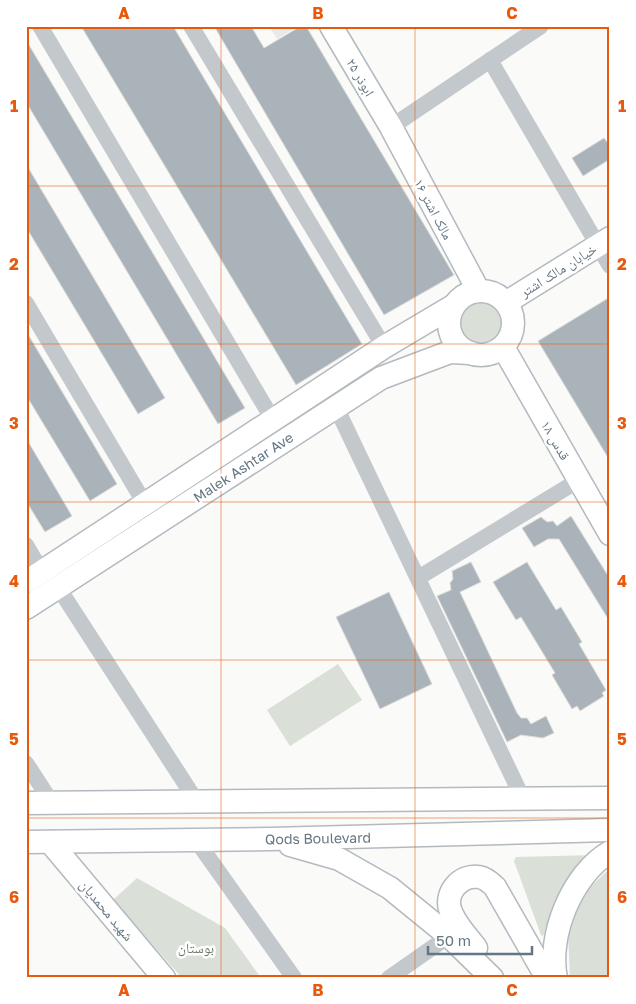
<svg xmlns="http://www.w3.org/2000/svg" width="636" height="1004" viewBox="0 0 636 1004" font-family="'Golos Text','Noto Naskh Arabic',sans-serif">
  <rect width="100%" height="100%" fill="#fafaf8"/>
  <polygon fill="#e8e9e9" points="269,26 298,26 277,39"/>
  <g fill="#dadfd7">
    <circle cx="483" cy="324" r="23"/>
    <polygon points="338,664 362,700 290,746 267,710"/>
    <path d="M594 855C585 865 574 874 565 884 554 899 551 919 543 936L541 935 514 861 516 857Z"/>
    <polygon points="610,868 610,978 570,978 568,932 585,892"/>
    <polygon points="137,878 225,928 261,978 182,978 113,900"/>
  </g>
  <g fill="#aab3b9" stroke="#dcdcda">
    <polygon points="81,26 173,26 362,344 296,385"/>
    <polygon points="214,26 251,26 264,48 301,26 306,26 454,275 384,315"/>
    <polygon points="26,40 245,408 218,424 26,102"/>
    <polygon points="604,138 610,146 610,159 583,176 572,158"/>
    <polygon points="26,164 165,398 138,414 26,227"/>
    <polygon points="610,297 610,461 538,341"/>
    <polygon points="26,331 117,484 90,501 26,395"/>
    <polygon points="26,438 72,516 45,532 26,501"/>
    <polygon points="571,516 610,579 610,622 559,539 548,539 534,547 522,528 541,517 547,522 553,521 557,526"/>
    <polygon points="471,562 481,582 460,592 517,713 521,718 527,718 531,724 546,716 554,733 543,738 521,735 507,742 437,596 451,590 450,583 453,579 452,571"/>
    <polygon points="527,562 556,610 561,607 582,642 579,644 606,690 602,693 604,696 580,711 577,706 572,709 552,675 555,673 521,617 516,620 493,582"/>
    <polygon points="389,592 432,684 380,709 336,617"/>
  </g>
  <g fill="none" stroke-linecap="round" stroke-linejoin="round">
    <defs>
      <g id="secondary">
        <polyline points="331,26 391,127 478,290"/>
        <circle cx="481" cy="323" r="32"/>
        <polyline points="507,302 610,238"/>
        <polyline points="503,347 610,534"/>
        <polyline points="26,582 384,347 453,306"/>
        <polyline points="26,608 381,378 450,352 471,353"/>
        <polyline points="26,803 610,798"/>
        <polyline points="26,842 270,839 610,830"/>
        <polyline points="50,842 164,978"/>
        <polyline points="290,845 339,859 390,888 449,936 492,978"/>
        <path d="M476 948C467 936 454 923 450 909 445 892 461 874 479 877 485 878 490 882 495 887L547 978"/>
        <path d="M556 978C547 936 572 874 610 852"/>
      </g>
    </defs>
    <use href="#secondary" stroke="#b3babf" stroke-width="25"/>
    <g stroke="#c3c8cc" stroke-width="16">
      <polyline points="40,26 273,420"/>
      <polyline points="191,26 384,347"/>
      <polyline points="490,60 610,266"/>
      <polyline points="391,127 541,26"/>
      <polyline points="26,303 145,504"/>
      <polyline points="336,407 523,799"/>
      <polyline points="26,545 42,572"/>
      <polyline points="418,578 579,480"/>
      <polyline points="58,587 197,802"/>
      <polyline points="26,763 52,803"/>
      <polyline points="196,840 294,978"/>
      <polyline points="389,978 449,936"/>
    </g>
    <use href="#secondary" stroke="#fff" stroke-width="22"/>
  </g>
  <path fill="none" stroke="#e8590c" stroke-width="1" stroke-opacity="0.55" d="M221 26V978M415 26V978M26 186H610M26 344H610M26 502H610M26 660H610M26 818H610"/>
  <g text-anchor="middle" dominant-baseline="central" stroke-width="5" stroke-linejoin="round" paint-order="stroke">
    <g font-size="14" fill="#657683" stroke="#fff">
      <text transform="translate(361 77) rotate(60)">ابوذر ۲۵</text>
      <text transform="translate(434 209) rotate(62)">مالک اشتر ۱۶</text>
      <text transform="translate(558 270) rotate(-32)">خیابان مالک اشتر</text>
      <text transform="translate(556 440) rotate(60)">قدس ۱۸</text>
      <text transform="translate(243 467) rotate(-33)">Malek Ashtar Ave</text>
      <text transform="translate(318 838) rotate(-1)">Qods Boulevard</text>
      <text transform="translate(107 910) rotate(50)">شهید محمدیان</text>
    </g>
    <g font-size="14" fill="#687a64" stroke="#fff">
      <text x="196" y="947">بوستان</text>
    </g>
  </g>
  <rect width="636" height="1004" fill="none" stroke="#ffffff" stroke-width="55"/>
  <path d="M428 946v8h104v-8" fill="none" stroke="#657683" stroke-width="2.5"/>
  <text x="436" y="946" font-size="15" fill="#657683" stroke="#ffffff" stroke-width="4" paint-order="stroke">50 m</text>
  <rect x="28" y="28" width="580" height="948" fill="none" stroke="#e8590c" stroke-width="2"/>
  <g font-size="16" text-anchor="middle" font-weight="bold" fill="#e8590c">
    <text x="124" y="19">A</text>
    <text x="318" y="19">B</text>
    <text x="512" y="19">C</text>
    <text x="14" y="112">1</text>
    <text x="622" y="112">1</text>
    <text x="14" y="270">2</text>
    <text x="622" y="270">2</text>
    <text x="14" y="429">3</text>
    <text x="622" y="429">3</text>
    <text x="14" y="587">4</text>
    <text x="622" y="587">4</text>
    <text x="14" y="745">5</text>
    <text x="622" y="745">5</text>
    <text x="14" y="903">6</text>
    <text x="622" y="903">6</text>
    <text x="124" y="996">A</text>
    <text x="318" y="996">B</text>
    <text x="512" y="996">C</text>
  </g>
</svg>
